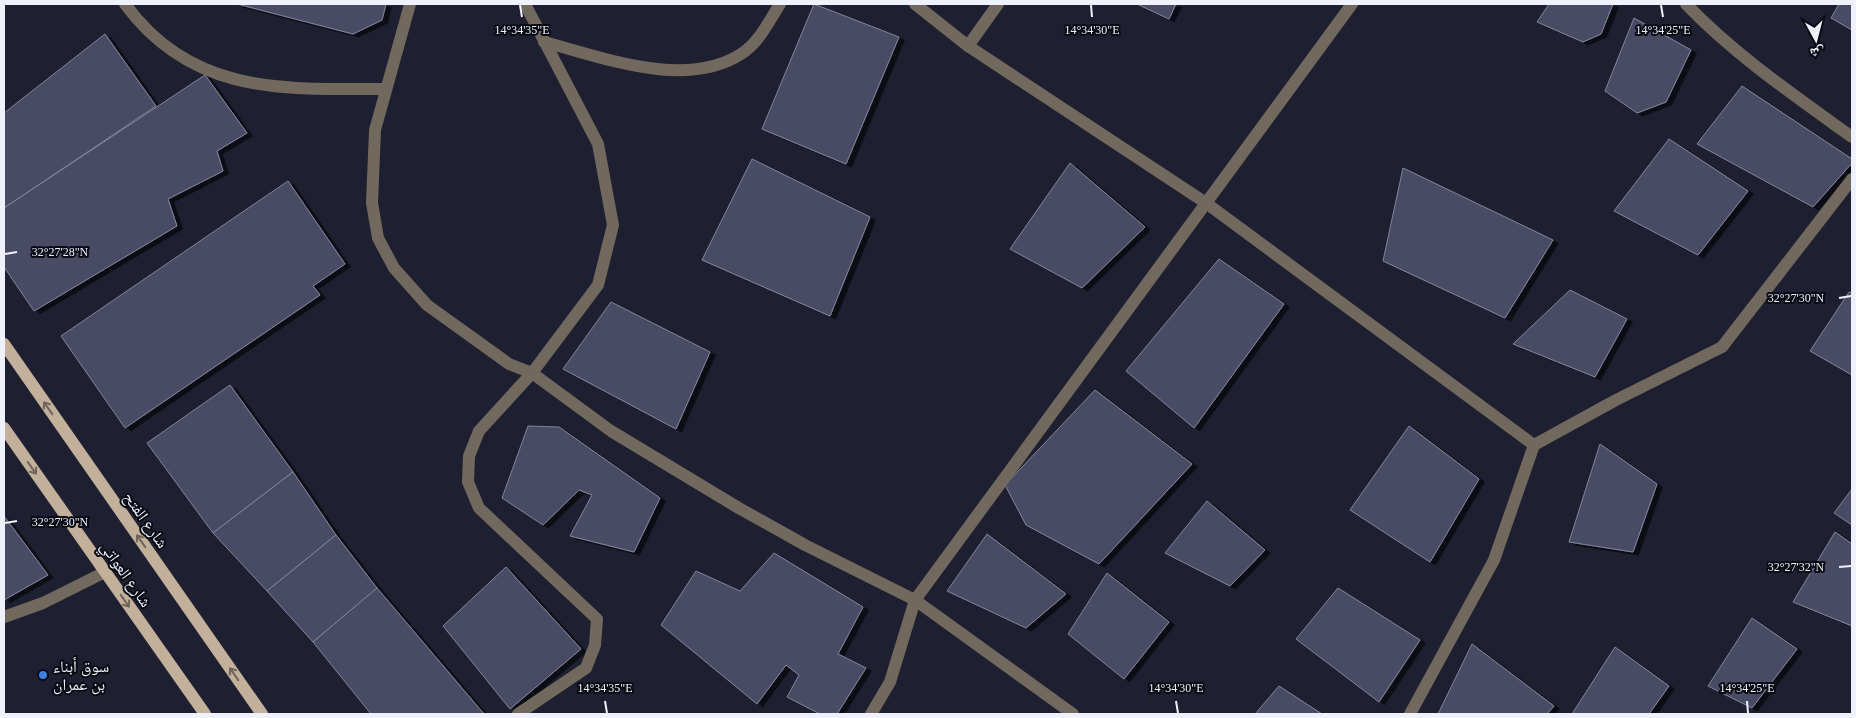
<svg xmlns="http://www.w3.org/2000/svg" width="1856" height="718" viewBox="0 0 1856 718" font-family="'Times New Roman','Noto Naskh Arabic',serif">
  <defs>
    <filter id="shadow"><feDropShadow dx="5.5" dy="3" stdDeviation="0" flood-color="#0009"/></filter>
  </defs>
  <rect width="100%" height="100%" fill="#1e2031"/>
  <g fill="#484b65" stroke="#82859b" filter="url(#shadow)">
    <polygon points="237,4 386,4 382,20 353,34"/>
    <polygon points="814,4 899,37 846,164 762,129"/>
    <polygon points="1137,4 1176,4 1169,19"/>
    <polygon points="1549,4 1613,4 1601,34 1583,42 1537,22"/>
    <polygon points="1839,4 1852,4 1852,30 1831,18"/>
    <polygon points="1634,18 1691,50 1666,102 1637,113 1605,91"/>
    <polygon points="105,34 156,106 4,208 4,113"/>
    <polygon points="205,75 247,133 217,151 223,171 168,199 177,226 34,311 4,267 4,208"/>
    <polygon points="1742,86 1852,159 1852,163 1813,207 1697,144"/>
    <polygon points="1669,139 1748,191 1698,255 1614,211"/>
    <polygon points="752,159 870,217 830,316 702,260"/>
    <polygon points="1070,163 1145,227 1082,288 1010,249"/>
    <polygon points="1403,168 1553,240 1505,318 1383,261"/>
    <polygon points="288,181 345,264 313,286 320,295 125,428 61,336"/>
    <polygon points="1219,259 1284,304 1194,428 1126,371"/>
    <polygon points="1570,290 1627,319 1595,377 1513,344"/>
    <polygon points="1849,292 1852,293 1852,375 1810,351"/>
    <polygon points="611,302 710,352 676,429 563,369"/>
    <polygon points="230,385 293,472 213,533 147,443"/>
    <polygon points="1095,390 1192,464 1099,564 1026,525 1005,485"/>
    <polygon points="528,426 559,427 660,498 634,552 570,536 592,495 579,490 543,525 502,498"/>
    <polygon points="1409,426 1479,479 1430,562 1350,510"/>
    <polygon points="1600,444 1657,484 1633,552 1569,542"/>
    <polygon points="293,472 336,535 267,591 213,533"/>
    <polygon points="1852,489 1852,525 1834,513"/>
    <polygon points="1207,501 1265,550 1230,586 1165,553"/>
    <polygon points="4,516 48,575 4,600"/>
    <polygon points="1835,532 1852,544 1852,626 1793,602"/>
    <polygon points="987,534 1066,594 1026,628 947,591"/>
    <polygon points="336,535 377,588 313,642 267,591"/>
    <polygon points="774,553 863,607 838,654 866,668 837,714 820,714 787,697 799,675 786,665 757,704 661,625 696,571 740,591"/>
    <polygon points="506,567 581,649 510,709 443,626"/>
    <polygon points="1107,573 1169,622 1124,679 1068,634"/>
    <polygon points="377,588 484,714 371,714 313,642"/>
    <polygon points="1338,588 1420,640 1379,702 1296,639"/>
    <polygon points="1752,618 1797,649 1752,708 1708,686"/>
    <polygon points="1472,644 1554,706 1547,714 1438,714"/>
    <polygon points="1615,647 1669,686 1649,714 1572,714"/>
    <polygon points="1279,686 1322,714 1255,714"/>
  </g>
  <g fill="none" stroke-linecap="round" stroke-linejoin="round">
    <g stroke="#71685e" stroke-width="12">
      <path d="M125 4C193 96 284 89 386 89"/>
      <polyline points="410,4 375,130 372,203 378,238 394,268 427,305 509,364 532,373 479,431 469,456 468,482 479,508 597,619 595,645 586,668 518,714"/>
      <polyline points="525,4 598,144 613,225 598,285 532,373 611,431 737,507 805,545 915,600 1073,714"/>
      <polyline points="915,4 968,46 1206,203 1534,445"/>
      <path d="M1686 4C1735 55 1795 96 1852 137"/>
      <path d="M544 42C602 57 685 90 741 54 759 43 769 21 780 4"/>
      <polyline points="968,46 998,4"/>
      <polyline points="4,617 43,603 105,572"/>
      <polyline points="871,714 890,682 915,600 1352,4"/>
      <polyline points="1410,714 1494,560 1534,445 1616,400 1722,347 1852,179"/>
    </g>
    <g stroke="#c2b09a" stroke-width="12">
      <polyline points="4,344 262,714"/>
      <polyline points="4,428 205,714"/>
    </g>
  </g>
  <defs><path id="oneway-shaft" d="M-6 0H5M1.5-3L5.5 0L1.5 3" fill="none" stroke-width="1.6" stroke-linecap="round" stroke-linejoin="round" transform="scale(1.25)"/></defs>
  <g stroke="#6f655d">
    <use href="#oneway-shaft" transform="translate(48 408) rotate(-125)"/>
    <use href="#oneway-shaft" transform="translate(32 468) rotate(55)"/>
    <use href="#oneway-shaft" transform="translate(141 541) rotate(-125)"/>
    <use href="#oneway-shaft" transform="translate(125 601) rotate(55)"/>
    <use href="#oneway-shaft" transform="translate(234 674) rotate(-125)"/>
  </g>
  <path fill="none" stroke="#eff1fd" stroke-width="2" d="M520 5 522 17M1091 5 1092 17M1661 5 1663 17M5 254 17 252M1839 298 1851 296M5 523 17 521M1839 567 1851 566M605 701 607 713M1176 701 1178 713M1747 701 1748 713"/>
  <circle fill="#3f7fe0" stroke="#090a12" stroke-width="2" cx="43" cy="675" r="5"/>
  <g text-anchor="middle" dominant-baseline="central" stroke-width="4" stroke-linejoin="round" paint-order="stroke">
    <g font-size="16" fill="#eff1fd" stroke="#090a12">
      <text transform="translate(146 520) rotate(55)">شارع الفتح</text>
      <text transform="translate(126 574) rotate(55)">شارع العواتي</text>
    </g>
    <g font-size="16" fill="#eff1fd" stroke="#090a12" text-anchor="start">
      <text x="53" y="666">سوق أبناء<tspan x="53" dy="18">بن عمران</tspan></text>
    </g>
  </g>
  <g font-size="12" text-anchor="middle" fill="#eff1fd" stroke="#090a12" stroke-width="4" stroke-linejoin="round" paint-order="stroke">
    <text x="522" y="34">14°34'35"E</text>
    <text x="1092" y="34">14°34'30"E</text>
    <text x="1663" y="34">14°34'25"E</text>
    <text x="60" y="256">32°27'28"N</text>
    <text x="1796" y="302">32°27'30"N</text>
    <text x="60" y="526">32°27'30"N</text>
    <text x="1796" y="571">32°27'32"N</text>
    <text x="605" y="692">14°34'35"E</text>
    <text x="1176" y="692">14°34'30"E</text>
    <text x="1747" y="692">14°34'25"E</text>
  </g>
  <rect width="1856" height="718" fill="none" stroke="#eff1fd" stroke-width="10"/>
  <g transform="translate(1816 40) rotate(173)" stroke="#090a12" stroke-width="4" paint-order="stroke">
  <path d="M0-4L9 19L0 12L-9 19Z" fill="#eff1fd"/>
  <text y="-8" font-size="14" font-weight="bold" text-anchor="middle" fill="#eff1fd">ش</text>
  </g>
</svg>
